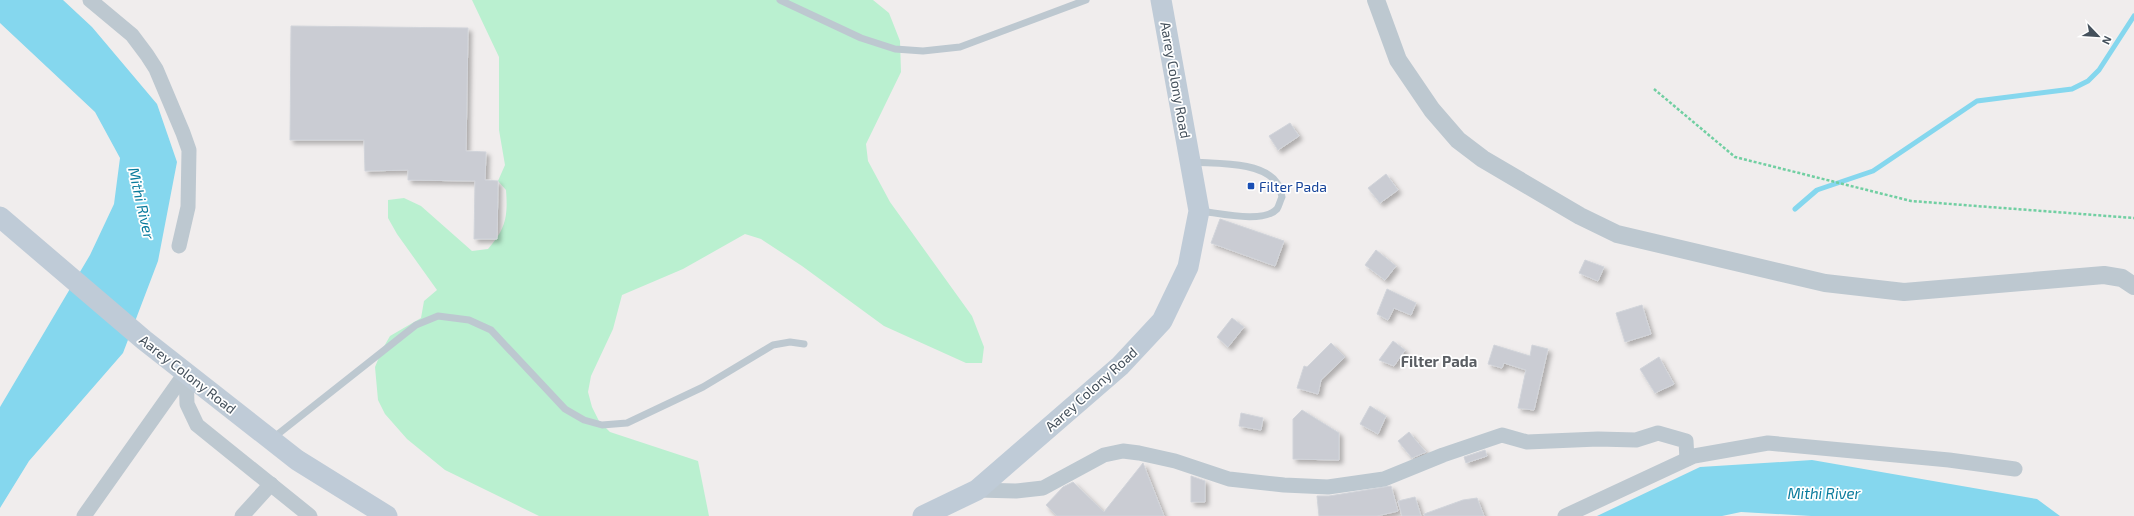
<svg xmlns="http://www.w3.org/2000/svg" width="2134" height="516" viewBox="0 0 2134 516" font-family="'Exo 2',sans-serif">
  <defs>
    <filter id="shadow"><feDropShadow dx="3.5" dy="3.5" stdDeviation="2" flood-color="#0004"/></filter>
  </defs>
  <rect width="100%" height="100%" fill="#f0eded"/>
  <path fill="#baf0d0" d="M472 0H873L889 13 900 41 901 72 866 144 868 161 890 202 972 316 984 347 982 363H966L884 326 802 266 761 239 745 234 683 269 622 295 613 329 591 376 588 392 592 407 599 421 610 432 698 461 709 516H539L445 470 407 439 385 414 378 400 375 367 382 350 390 336 421 318 424 301 437 290 397 234 388 218V200L404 198 421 206 472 251 488 249C506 229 508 216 506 190L498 181 505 165 499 130V57Z"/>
  <g fill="#85d7ee">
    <polygon points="0,0 63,0 92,27 157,104 177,162 158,261 123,353 29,461 0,508 0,407 90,255 114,204 120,158 95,112 0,23"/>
    <polygon points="1812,460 2037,499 2060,516 1811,516 1741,512 1722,516 1597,516 1700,467"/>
  </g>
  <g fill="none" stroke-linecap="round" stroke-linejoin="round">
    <polyline stroke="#85d7ee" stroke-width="5" points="1795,209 1817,190 1873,171 1977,101 2072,89 2088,81 2099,70 2134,16"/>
  </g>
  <g fill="#caccd3" stroke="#d1d4da" filter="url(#shadow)">
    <polygon points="291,26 468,28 466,151 486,152 485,180 498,181 497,239 474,239 475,181 408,180 408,170 365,171 364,140 290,140"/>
    <polygon points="1290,123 1299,136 1278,150 1269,136"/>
    <polygon points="1386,174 1398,190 1380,203 1368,188"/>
    <polygon points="1220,219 1284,241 1275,266 1211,243"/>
    <polygon points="1376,250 1396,266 1385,280 1365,265"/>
    <polygon points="1585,260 1604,267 1598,281 1579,273"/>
    <polygon points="1387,289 1416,303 1411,315 1394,308 1388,320 1377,314"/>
    <polygon points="1642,305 1651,334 1625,342 1616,313"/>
    <polygon points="1232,318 1244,327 1228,347 1217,337"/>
    <polygon points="1393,341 1405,350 1394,366 1379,360"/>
    <polygon points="1331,343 1345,357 1321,380 1318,394 1297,388 1304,366 1307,367"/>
    <polygon points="1494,345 1530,356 1532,345 1548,349 1534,410 1518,408 1526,370 1504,363 1502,368 1488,364"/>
    <polygon points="1659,357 1674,384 1655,393 1640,369"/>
    <polygon points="1370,406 1386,416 1378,434 1360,424"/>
    <polygon points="1302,410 1339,433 1339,460 1293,459 1293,419"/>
    <polygon points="1241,413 1263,418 1261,430 1239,426"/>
    <polygon points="1409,432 1418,443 1426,452 1412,458 1398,441"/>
    <polygon points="1485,450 1487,456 1466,463 1464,457"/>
    <polygon points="1143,463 1164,516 1057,516 1046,505 1063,487 1073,482 1104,512"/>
    <polygon points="1191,476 1205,481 1205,502 1191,502"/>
    <polygon points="1391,486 1398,511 1377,516 1319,516 1317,496 1329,496"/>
    <polygon points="1415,497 1421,516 1402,516 1398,501"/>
    <polygon points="1477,498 1484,516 1425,516 1424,514 1463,500"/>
  </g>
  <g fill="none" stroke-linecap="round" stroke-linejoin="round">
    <polyline stroke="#71cfa2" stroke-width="2.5" stroke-dasharray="3 2" stroke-linecap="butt" points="1654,89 1735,157 1911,201 2134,218"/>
    <g stroke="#bdc8d0" stroke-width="7">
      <polyline points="780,0 861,38 895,49 923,51 960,47 1086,0"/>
      <path d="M1192 162C1216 164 1262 161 1277 183 1280 186 1281 193 1282 197 1280 201 1279 206 1277 209 1263 224 1219 213 1200 211"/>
      <polyline points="273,438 416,325 438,316 469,320 491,330 565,409 584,420 602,425 627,423 703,387 773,345 790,342 804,344"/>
    </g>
    <g stroke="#bdc8d0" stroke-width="15">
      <polyline points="90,0 132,35 147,55 156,69 183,133 189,150 188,207 179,246"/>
      <polyline points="186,372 187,404 197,425 310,516"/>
      <polyline points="977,490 1016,491 1043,488 1104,455 1123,451 1139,453 1175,461 1229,479 1284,485 1328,487 1384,479 1443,455 1502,435 1527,442 1598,439 1636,440 1658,433 1686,441 1687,459"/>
      <polyline points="84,516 186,372"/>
      <polyline points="242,516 271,484"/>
      <polyline points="1565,516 1694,456 1768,443 1949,460 2015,469"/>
    </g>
    <polyline stroke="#bdc8d0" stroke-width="18" points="1376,0 1398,60 1432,110 1458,140 1483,159 1580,216 1617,234 1825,283 1904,292 2104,275 2122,278 2134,286"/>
    <g stroke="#bfcbd7" stroke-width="21">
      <polyline points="0,217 144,340 297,460 387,516"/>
      <polyline points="923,516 977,490 1120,366 1162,321 1188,267 1199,211 1161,0"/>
    </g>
  </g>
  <rect fill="#1a4fb4" stroke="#fff" stroke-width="1.5" x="1247" y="182" width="8" height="8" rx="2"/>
  <g text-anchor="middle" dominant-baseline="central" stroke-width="3.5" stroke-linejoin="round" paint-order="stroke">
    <g font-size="14" fill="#45515c" stroke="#fff">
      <text transform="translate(1176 80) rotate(80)">Aarey Colony Road</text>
      <text transform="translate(188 374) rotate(38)">Aarey Colony Road</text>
      <text transform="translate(1091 389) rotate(-42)">Aarey Colony Road</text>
    </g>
    <g font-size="14" fill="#164399" stroke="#fff" text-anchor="start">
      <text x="1259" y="186">Filter Pada</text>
    </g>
    <g font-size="15" font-style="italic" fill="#097b9c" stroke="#fff">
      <text transform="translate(142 203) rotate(77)">Mithi River</text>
      <text x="1824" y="493">Mithi River</text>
    </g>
    <g font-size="15" font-weight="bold" fill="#5a5e63" stroke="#fff">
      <text x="1439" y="361">Filter Pada</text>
    </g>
  </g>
  <g transform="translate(2098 36) rotate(115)" stroke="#ffffff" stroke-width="3" paint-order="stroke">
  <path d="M0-3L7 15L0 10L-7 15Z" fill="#45515c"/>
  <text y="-6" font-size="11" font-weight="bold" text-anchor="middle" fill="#45515c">N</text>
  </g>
</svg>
